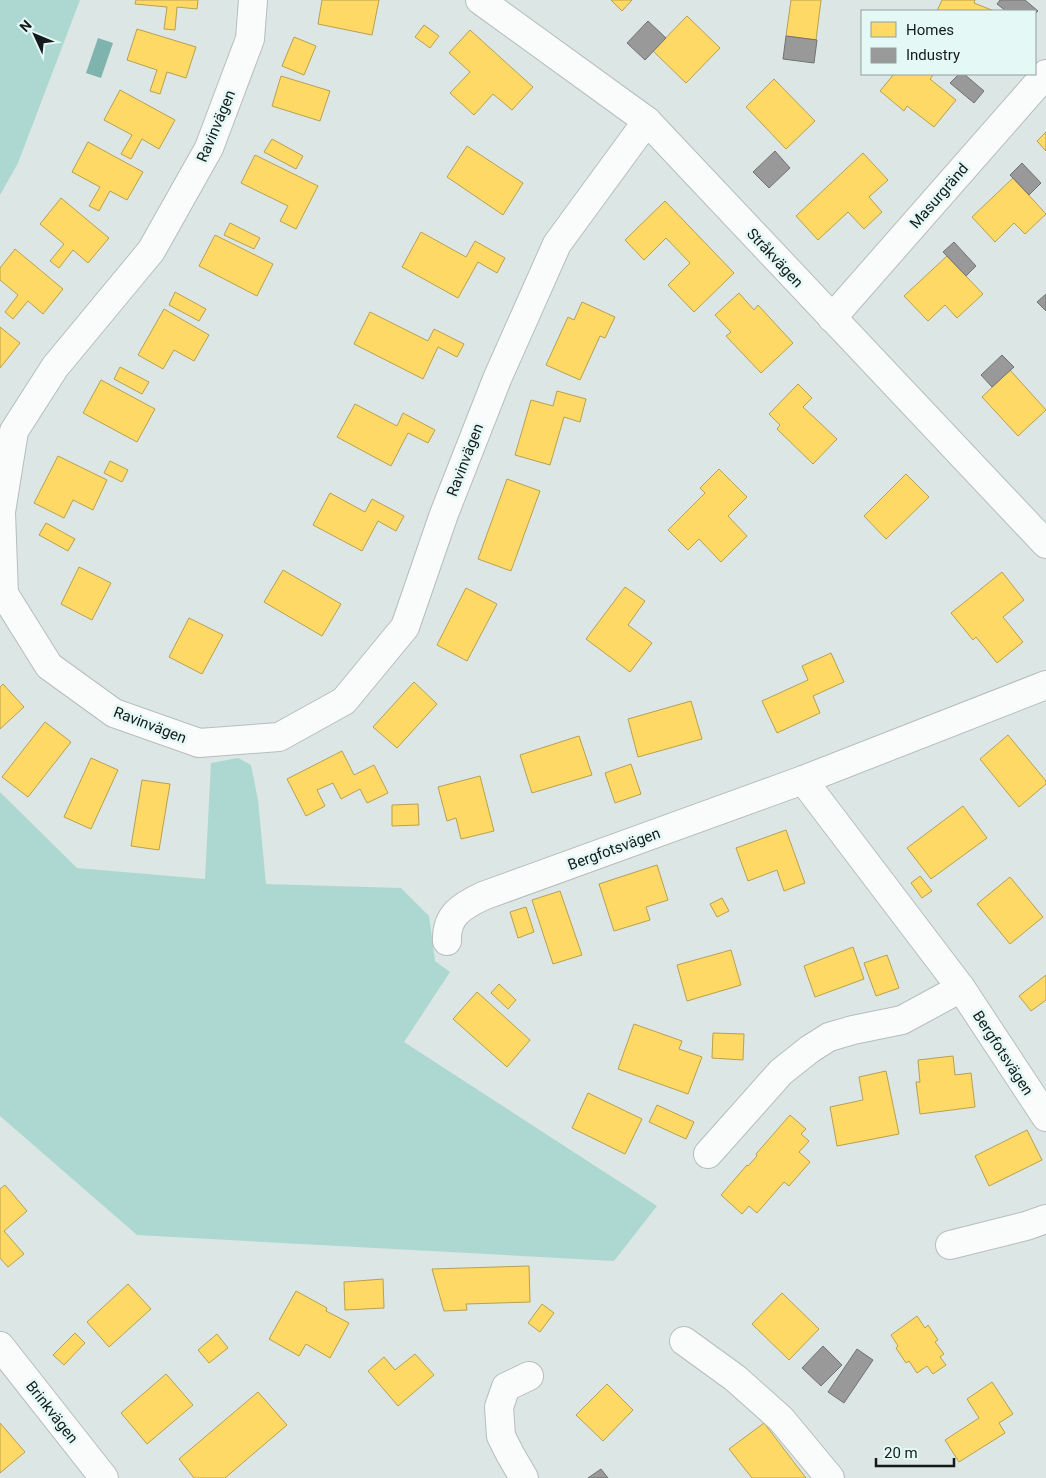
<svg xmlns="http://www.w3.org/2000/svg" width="1046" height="1478" viewBox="0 0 1046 1478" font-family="Roboto,sans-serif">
  <rect width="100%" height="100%" fill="#dce6e4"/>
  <g fill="#add8d1">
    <polygon points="0,0 80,0 18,163 0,195"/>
    <polygon points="238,758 251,765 258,800 266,884 401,888 429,916 435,961 450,972 404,1042 657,1206 614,1261 137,1235 0,1116 0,792 77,868 205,879 211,763"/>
  </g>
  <polygon fill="#7eb4ad" points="98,38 113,43 101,78 86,73"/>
  <g fill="#ffd966" stroke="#b8a04f">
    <polygon points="136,0 198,0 197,9 177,7 175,30 164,29 167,7 135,4"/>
    <polygon points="322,0 379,0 372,35 318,24"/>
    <polygon points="611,0 632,0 622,11"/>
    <polygon points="791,0 821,0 816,40 786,36"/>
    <polygon points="942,0 975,0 974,3 994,11 937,11"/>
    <polygon points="687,16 720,48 686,83 653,51"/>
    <polygon points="424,25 439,36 430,48 415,37"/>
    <polygon points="137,29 196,47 186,78 167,72 160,94 150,91 157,70 127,60"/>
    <polygon points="470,30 533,87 512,110 493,94 474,115 450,93 470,72 449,53"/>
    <polygon points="294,37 316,46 304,75 282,66"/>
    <polygon points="894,74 934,74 930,79 956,100 934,127 907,106 904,111 880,91"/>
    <polygon points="281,76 330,91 320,121 272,106"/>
    <polygon points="774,79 815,121 786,149 746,107"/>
    <polygon points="120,90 175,120 159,149 142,139 131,159 121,154 132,135 104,120"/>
    <polygon points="1046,132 1046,151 1037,141"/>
    <polygon points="272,139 303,156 296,169 264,152"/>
    <polygon points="88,142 143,172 127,200 110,191 99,211 89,206 100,187 72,172"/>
    <polygon points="467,146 523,183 503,215 447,177"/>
    <polygon points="863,153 888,180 869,197 882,212 864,229 848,212 818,240 796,216"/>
    <polygon points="255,155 318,186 296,229 280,221 288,206 241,183"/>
    <polygon points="1013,178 1046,214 1025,234 1014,223 995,242 972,217"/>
    <polygon points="61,198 109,238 88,263 73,250 59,268 50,261 64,244 40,224"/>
    <polygon points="665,201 734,273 694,312 668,285 690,263 666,238 644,260 625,240"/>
    <polygon points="230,223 260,238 254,249 224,235"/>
    <polygon points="421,232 466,257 475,241 505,258 497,273 478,262 458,298 402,267"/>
    <polygon points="215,235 273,264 257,296 199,266"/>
    <polygon points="15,249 63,289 43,314 28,301 13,319 5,312 18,295 0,280 0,268"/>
    <polygon points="947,256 983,294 957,318 945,305 928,321 904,296"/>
    <polygon points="175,292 206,309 199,321 169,305"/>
    <polygon points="739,293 754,310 758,305 793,343 761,373 726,336 731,332 715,315"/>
    <polygon points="582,302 615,317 605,338 600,336 580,380 546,365 568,317 574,320"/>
    <polygon points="164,309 209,335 194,361 174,350 163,369 138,355"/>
    <polygon points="370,312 428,341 434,329 464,344 457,357 438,347 423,379 354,344"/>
    <polygon points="0,327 20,343 0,368"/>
    <polygon points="120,367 149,382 142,394 114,379"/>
    <polygon points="1010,370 1046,410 1018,436 982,397"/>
    <polygon points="101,380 155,409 137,442 83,413"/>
    <polygon points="798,384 812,398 803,407 837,439 813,464 777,429 780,425 769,414"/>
    <polygon points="557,391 586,399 580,422 564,417 550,465 515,455 531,400 553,406"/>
    <polygon points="355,404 397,426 403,413 435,430 428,443 408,433 391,466 337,437"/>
    <polygon points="58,456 107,480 93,510 73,500 64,518 34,503"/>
    <polygon points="110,461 128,470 122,482 104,473"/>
    <polygon points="719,469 747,497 728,516 747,536 721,562 699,539 688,550 668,530 705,493 700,488"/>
    <polygon points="906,474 929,497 886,539 864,516"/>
    <polygon points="507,479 540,491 511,571 478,559"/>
    <polygon points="330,493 365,512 372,499 404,516 396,531 378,521 362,551 313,525"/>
    <polygon points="46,523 75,539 68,551 39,535"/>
    <polygon points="79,567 111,583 92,620 61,604"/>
    <polygon points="283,570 341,604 322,636 264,602"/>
    <polygon points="1002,572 1024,600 1003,617 1023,642 997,663 976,637 973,640 951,613"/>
    <polygon points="625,587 645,601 628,625 652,643 630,672 586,639"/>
    <polygon points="466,588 497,604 467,661 437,645"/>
    <polygon points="189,618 223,635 202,674 169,657"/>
    <polygon points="831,653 844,682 813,696 820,713 777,733 762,701 808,680 802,666"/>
    <polygon points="414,682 437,704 397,748 373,727"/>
    <polygon points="3,684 24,707 0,729 0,687"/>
    <polygon points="691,701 702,739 638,757 628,719"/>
    <polygon points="45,722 71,742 28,797 2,777"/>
    <polygon points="1008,735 1046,781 1046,784 1019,807 980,759"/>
    <polygon points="579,736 592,775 532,793 520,755"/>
    <polygon points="342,751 354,775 374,765 388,793 367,803 360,789 341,799 333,783 317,790 325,806 306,816 287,779"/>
    <polygon points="91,758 118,770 91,829 64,817"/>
    <polygon points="631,764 641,794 615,803 605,773"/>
    <polygon points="480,776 494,831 461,839 456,818 447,821 438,787"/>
    <polygon points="142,780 170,784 159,850 131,846"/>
    <polygon points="418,804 419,825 392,826 392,805"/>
    <polygon points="963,806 987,838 931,879 907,848"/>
    <polygon points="786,830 805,883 784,891 777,870 748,881 736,848"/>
    <polygon points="657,865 668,900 646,907 650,920 614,931 599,884"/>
    <polygon points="920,876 932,891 922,898 911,883"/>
    <polygon points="1010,877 1043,917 1010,944 977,904"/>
    <polygon points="560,891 582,955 553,964 532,900"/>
    <polygon points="722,898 729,911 717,917 710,904"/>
    <polygon points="526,907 534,932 518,938 510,912"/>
    <polygon points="853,947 864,979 815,997 804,966"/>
    <polygon points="731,950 741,985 687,1001 677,965"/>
    <polygon points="887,955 899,988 876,996 864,963"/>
    <polygon points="1046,975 1046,1000 1031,1011 1019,996"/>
    <polygon points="499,984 516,1000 508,1009 491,993"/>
    <polygon points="477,992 530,1040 507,1067 453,1019"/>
    <polygon points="634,1024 682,1041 679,1049 702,1057 688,1094 618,1069"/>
    <polygon points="713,1033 744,1034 743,1060 712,1058"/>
    <polygon points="953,1056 955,1075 971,1073 975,1107 920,1114 916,1082 920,1082 918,1060"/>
    <polygon points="886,1071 899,1134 837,1146 830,1107 863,1100 859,1077"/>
    <polygon points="588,1093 642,1119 625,1154 572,1128"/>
    <polygon points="657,1105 694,1122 686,1139 649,1122"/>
    <polygon points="790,1115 806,1129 801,1134 809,1141 799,1152 810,1162 789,1186 784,1182 757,1213 749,1206 742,1214 721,1195 747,1165 748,1166 757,1156 756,1154"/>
    <polygon points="1027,1130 1042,1160 989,1186 975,1156"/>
    <polygon points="5,1185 27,1211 4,1231 24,1254 8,1267 0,1258 0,1189"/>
    <polygon points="529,1266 530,1302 466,1304 467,1310 444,1311 432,1269"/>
    <polygon points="383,1279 384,1308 345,1310 344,1282"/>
    <polygon points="128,1284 151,1309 109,1347 87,1322"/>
    <polygon points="296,1291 327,1308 326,1311 349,1323 330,1358 306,1344 299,1356 269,1339"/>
    <polygon points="782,1293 819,1329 789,1360 752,1324"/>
    <polygon points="542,1304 554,1313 540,1332 528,1323"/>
    <polygon points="917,1316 925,1328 928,1325 938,1340 935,1342 944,1354 940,1357 946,1365 933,1374 927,1366 917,1373 909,1361 906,1363 896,1348 898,1346 891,1335"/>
    <polygon points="75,1333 85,1343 64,1365 53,1355"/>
    <polygon points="217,1334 228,1348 209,1363 198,1350"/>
    <polygon points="415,1354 434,1375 398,1406 368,1371 384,1357 395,1370"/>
    <polygon points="166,1374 193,1405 147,1444 121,1413"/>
    <polygon points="992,1382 1013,1414 999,1423 1005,1433 959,1462 945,1440 979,1418 967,1399"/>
    <polygon points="607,1384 633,1410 603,1441 576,1415"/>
    <polygon points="258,1392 287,1425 225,1478 194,1478 179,1459"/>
    <polygon points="0,1423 25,1452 0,1473"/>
    <polygon points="764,1423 806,1478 752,1478 729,1449"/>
  </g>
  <g fill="#999" stroke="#717373">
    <polygon points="1000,0 1025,0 1038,11 1035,14 1035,11 1006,11 997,4"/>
    <polygon points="648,21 666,38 645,60 627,43"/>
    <polygon points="786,36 817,40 814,63 783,59"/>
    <polygon points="959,74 964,74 984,91 974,103 950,83"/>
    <polygon points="775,151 790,168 769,188 753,172"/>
    <polygon points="1022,163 1041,183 1029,195 1010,175"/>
    <polygon points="954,242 976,266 966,276 943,252"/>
    <polygon points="1046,294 1046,311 1037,302"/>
    <polygon points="1002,355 1014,367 992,387 981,375"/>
    <polygon points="823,1346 842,1365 821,1386 802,1368"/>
    <polygon points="857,1349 873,1360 844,1403 828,1392"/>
    <polygon points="601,1469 608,1478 588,1478"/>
  </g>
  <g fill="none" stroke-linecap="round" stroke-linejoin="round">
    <defs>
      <g id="minor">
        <polyline points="253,0 250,39 209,148 151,251 55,367 14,431 1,512 4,594 49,666 114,713 199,743 279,737 344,701 405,627 444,514 497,379 557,244 647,121"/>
        <polyline points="480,0 647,121 1046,544"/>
        <polyline points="832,318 1046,74"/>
        <polyline points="803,780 961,988 1046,1117"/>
        <path d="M447 941C446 915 462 906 483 896L803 780 1046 685"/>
        <polyline points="708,1154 781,1072 810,1049 829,1037 853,1030 902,1020 961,988"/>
        <polyline points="950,1245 1026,1226 1046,1219"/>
        <polyline points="684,1341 735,1378 781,1419 830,1478"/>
        <polyline points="0,1346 104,1478"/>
        <polyline points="524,1478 510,1454 501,1436 499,1407 506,1387 529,1376"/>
      </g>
    </defs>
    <use href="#minor" stroke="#b6bebc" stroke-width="30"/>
    <use href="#minor" stroke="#fafbfb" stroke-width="28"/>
  </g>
  <g text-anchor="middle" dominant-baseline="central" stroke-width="5" stroke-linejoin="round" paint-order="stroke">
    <g font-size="15" fill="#141b1a" stroke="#e4f8f5">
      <text transform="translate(216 126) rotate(-67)">Ravinvägen</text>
      <text transform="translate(939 196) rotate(-49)">Masurgränd</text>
      <text transform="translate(775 258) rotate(47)">Stråkvägen</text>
      <text transform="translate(465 460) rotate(-69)">Ravinvägen</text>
      <text transform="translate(150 725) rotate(21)">Ravinvägen</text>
      <text transform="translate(614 849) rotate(-20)">Bergfotsvägen</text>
      <text transform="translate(1003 1053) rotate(57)">Bergfotsvägen</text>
      <text transform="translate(52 1412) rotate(52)">Brinkvägen</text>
    </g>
  </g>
  <rect x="861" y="10" width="175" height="65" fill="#e4f8f5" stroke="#91a09d"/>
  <rect x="871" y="22" width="25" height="15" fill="#ffd966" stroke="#91a09d"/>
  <text x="906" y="35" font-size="15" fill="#141b1a">Homes</text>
  <rect x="871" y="48" width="25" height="15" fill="#999999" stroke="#91a09d"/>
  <text x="906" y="60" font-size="15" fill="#141b1a">Industry</text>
  <g transform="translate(35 35) rotate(314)" stroke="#e4f8f5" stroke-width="4" paint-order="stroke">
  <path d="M0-4L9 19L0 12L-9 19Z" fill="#141b1a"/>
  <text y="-8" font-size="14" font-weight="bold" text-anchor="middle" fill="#141b1a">N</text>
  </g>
  <path d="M876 1458v8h78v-8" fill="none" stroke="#141b1a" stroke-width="2.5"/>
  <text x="884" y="1458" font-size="15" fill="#141b1a" stroke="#e4f8f5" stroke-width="4" paint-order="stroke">20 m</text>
</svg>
